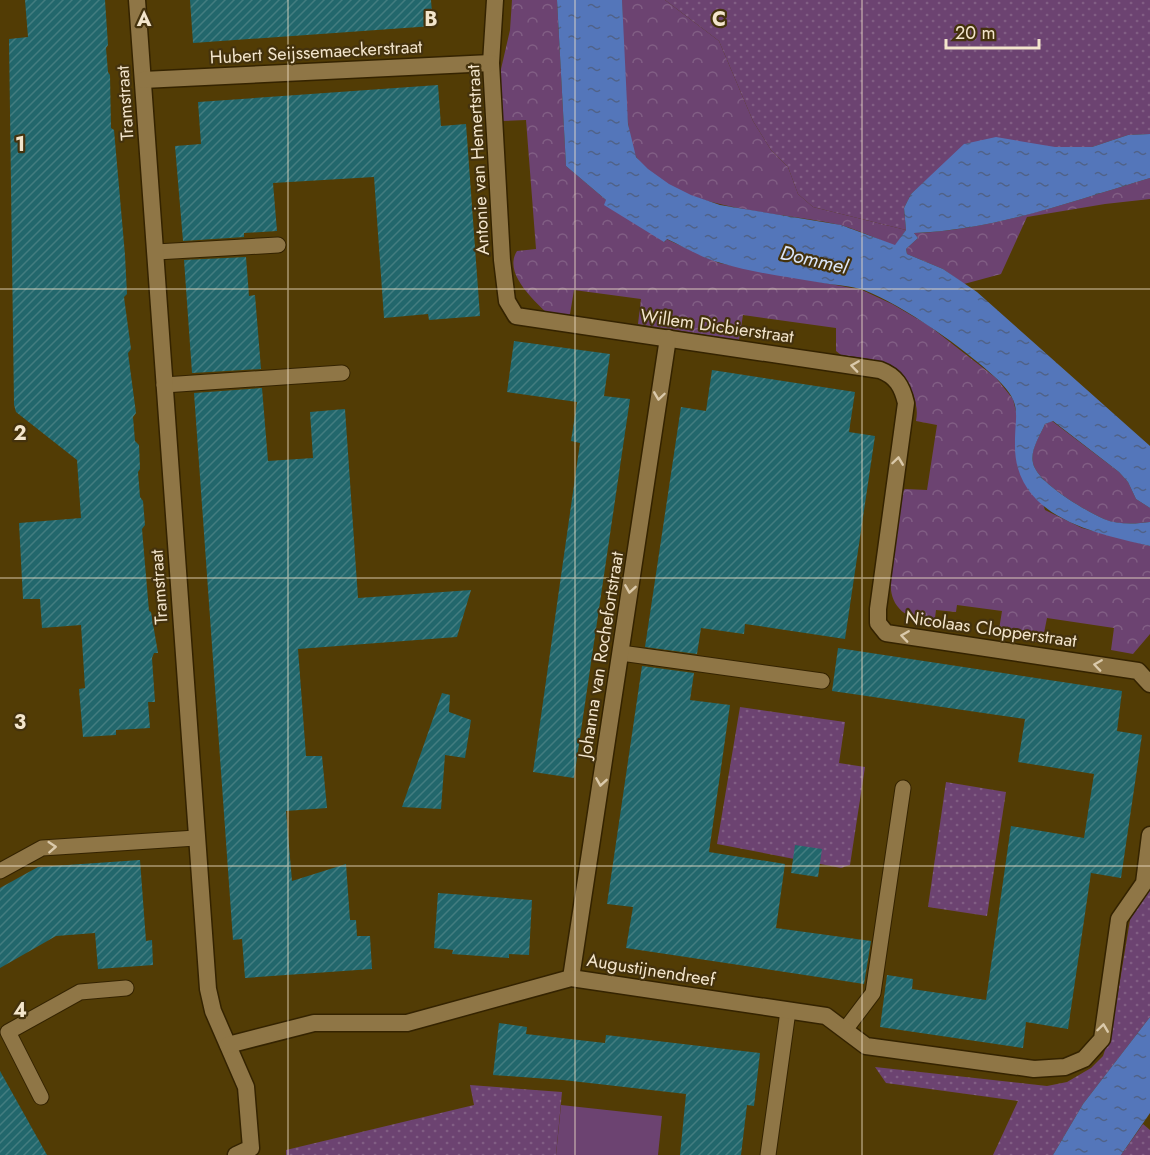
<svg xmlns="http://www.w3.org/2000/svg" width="1150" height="1155" viewBox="0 0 1150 1155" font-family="Jost,sans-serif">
  <defs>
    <pattern id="grass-dots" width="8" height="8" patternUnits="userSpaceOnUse" patternTransform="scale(1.5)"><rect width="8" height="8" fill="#6c4371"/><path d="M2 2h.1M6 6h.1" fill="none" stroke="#815e84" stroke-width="1.8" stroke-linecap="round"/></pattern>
    <pattern id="forest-crowns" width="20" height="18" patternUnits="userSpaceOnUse" patternTransform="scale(1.5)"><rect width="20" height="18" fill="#6c4371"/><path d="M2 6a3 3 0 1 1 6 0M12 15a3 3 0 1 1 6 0" fill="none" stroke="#815e84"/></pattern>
    <pattern id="water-ripples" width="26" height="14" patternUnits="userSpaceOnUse" patternTransform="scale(1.5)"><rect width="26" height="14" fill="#5476ba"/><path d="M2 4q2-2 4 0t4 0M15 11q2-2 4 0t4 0" fill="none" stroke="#506288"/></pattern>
    <pattern id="building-hatch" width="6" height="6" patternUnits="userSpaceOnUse" patternTransform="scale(1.5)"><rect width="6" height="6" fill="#22676c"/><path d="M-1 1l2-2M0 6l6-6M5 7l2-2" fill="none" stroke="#437d80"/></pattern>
  </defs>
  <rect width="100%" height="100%" fill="#523c05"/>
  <g fill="url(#grass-dots)">
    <polygon points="665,0 1150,0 1150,134 1128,135 1092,147 1055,147 943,165 911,194 904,208 906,230 813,207 798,194 788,167 771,150 753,121 719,41"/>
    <polygon points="740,707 845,722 839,763 865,767 850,865 841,868 717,844"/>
    <polygon points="946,782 1006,792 987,916 928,907"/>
    <polygon points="1150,889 1150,1017 1083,1104 1053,1155 993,1155 1018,1101 886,1083 875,1067 1047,1086 1067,1082 1091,1068 1103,1056 1112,1029 1131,914"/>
    <polygon points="470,1085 562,1092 556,1155 286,1155 286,1150 474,1105"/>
    <polygon points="1143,1124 1150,1130 1150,1155 1121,1155"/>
  </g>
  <g fill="url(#forest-crowns)">
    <path d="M512 0H557L566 166 606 200 665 242 666 239 719 263 862 290 892 304 928 325 996 378 1013 399 1018 420 1016 425 1045 510 1082 528 1150 546V634L1133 654 1111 650 1114 628 1047 618 1042 643 998 636 1002 611 957 605 956 612 936 610 934 626C888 613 887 596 893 553 896 533 898 513 901 493L905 489 927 490 937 425 916 421C918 410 916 404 913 394 901 360 872 359 841 355L836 351V328L743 315 739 340 638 324 641 299 574 290 570 314 558 324C542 307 501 276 517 251L536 249 526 120 501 121 498 82 510 30Z"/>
    <path d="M622 0H665L719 41 753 121 771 150 788 167 798 194 813 207 906 230 895 246C877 239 859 230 840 225 783 211 673 212 637 158 623 136 623 31 622 0Z"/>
    <path d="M1150 178V199L1105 204 1027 217 1001 274 964 284 943 269 907 254 906 249 918 238 914 233C994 230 1073 201 1150 178Z"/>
    <path d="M1052 421 1119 472 1128 482 1136 499 1150 508V522C1136 524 1117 525 1104 519 1086 511 1037 483 1033 463 1030 449 1040 436 1045 424Z"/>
  </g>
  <polygon fill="#6c4371" points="561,1105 662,1116 658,1155 556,1155"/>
  <g fill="url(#water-ripples)">
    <path d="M557 0H622L628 124 636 157 648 169 669 184 691 195 720 205 841 225 895 245 906 230 904 208 911 194 964 144 996 137 1055 147H1092L1128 135 1150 134V178C1073 201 995 230 914 233L918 238 906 249 907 254 943 269 977 292 1150 446V508L1136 499 1128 482 1119 472 1053 421 1045 424C1040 436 1030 450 1033 463 1037 483 1086 511 1104 519 1118 525 1136 524 1150 522V546C1094 533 1013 517 1015 443 1015 411 1023 404 996 378 965 349 903 305 864 290 851 286 836 285 823 283 789 277 754 273 721 263 702 258 684 247 667 239L664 242 604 205 606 200 566 166Z"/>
    <polygon points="1150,1017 1150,1113 1121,1155 1053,1155 1083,1104"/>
  </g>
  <g fill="url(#building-hatch)">
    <polygon points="25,0 105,0 108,45 106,48 108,72 110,75 111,128 114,130 125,255 127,294 124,297 131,349 128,353 136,413 133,417 135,441 139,445 140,469 138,472 140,497 143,501 145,525 142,529 149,611 151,612 158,653 154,653 152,658 155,702 148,702 150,728 116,730 116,735 83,737 79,689 85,688 81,625 42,628 40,599 23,599 19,523 81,518 77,460 16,412 14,405 9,39 28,37"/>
    <polygon points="190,0 431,0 433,26 193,43"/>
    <polygon points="438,85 441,126 466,124 480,316 429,320 428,314 384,318 374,177 273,183 277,231 244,233 244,237 183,241 175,146 201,144 198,102"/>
    <polygon points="246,257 249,296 255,295 261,369 192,373 184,260"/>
    <polygon points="514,341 610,354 604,396 630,399 574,778 533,772 580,443 571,441 577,402 507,392"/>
    <polygon points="712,370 855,392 849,432 875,436 845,639 745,624 744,634 701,628 697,654 645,647 681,407 706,411"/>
    <polygon points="262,388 268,461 313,458 310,412 345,409 358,598 471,590 457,637 298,649 306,756 322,756 327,808 286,811 292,881 346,864 350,920 356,920 357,936 370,936 372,969 245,978 242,939 233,940 194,393"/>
    <polygon points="838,648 1122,691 1117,731 1142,735 1121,878 1091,873 1068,1029 1026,1022 1023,1048 880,1027 887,975 913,979 912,989 986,1000 1011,826 1084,838 1094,774 1018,762 1025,719 832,691"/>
    <polygon points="642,666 694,673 690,700 730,705 709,852 785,864 776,928 871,941 864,984 626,948 633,907 607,904"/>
    <polygon points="442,693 450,695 449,712 471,720 465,758 445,755 441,809 402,807"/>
    <polygon points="795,845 822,849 818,877 791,873"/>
    <polygon points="140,860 146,941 152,940 153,965 98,969 95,933 56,936 0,968 0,888 38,867"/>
    <polygon points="438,893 532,900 529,955 509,954 509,958 452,954 453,950 434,948"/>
    <polygon points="499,1023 527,1027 526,1034 605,1043 606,1035 760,1053 754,1106 747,1105 741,1155 680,1155 686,1094 563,1080 493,1075"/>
    <polygon points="0,1071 47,1155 0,1155"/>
  </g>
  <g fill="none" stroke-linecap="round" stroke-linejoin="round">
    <defs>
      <g id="service">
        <polyline points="156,252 278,245"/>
        <polyline points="164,385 342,373"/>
        <polyline points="621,653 822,681"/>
        <polyline points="0,871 42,848 196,838"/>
        <polyline points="845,1030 873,993 903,788"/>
        <polyline points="41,1097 8,1032 80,992 126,988"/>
        <polyline points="768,1155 788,1011"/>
      </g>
      <g id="minor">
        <polyline points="137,0 208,989 213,1011 246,1087 251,1148 236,1155"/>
        <path d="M495 0 491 63 502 260 507 301 516 316 880 370C896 376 902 386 906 403L878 609V623L886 633 1138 671 1150 684"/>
        <polyline points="143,80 491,63"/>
        <polyline points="571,978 668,338"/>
        <polyline points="228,1045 314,1023 407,1023 571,978 826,1016 866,1046 1034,1069 1065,1067 1084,1059 1102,1039 1119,919 1144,883 1150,835"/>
      </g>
    </defs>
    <use href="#service" stroke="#342300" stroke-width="17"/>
    <use href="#minor" stroke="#342300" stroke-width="19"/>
    <use href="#service" stroke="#8f7646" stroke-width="15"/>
    <use href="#minor" stroke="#8f7646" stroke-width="16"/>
  </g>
  <defs><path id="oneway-chevron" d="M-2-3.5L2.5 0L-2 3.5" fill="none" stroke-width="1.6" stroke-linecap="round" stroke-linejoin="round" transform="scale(1.5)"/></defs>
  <g stroke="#dac9aa">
    <use href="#oneway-chevron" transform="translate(855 366) rotate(-172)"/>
    <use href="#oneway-chevron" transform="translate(659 396) rotate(98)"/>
    <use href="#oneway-chevron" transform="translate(898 461) rotate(-82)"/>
    <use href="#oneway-chevron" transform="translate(630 589) rotate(99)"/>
    <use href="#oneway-chevron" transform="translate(905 636) rotate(-172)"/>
    <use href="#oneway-chevron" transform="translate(1098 665) rotate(-172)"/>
    <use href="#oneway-chevron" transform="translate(601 782) rotate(99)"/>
    <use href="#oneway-chevron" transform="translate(52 847) rotate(-4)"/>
    <use href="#oneway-chevron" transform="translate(1103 1028) rotate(-82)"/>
  </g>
  <path fill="none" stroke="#f3e5cc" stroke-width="1.5" stroke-opacity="0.55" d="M288 0V1155M575 0V1155M862 0V1155M0 289H1150M0 578H1150M0 866H1150"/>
  <g text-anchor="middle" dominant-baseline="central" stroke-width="4.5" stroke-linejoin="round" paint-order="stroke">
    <g font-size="18" fill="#f3e5cc" stroke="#44320d">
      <text transform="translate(316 52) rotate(-3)">Hubert Seijssemaeckerstraat</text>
      <text transform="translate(125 103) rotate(-94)">Tramstraat</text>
      <text transform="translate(478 160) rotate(-93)">Antonie van Hemertstraat</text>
      <text transform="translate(717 326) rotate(8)">Willem Dicbierstraat</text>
      <text transform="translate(159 587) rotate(-94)">Tramstraat</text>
      <text transform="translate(991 629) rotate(8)">Nicolaas Clopperstraat</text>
      <text transform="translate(601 655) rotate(-81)">Johanna van Rochefortstraat</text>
      <text transform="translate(651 970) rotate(9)">Augustijnendreef</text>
    </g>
    <g font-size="20" font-style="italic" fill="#dae5f8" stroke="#44320d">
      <text transform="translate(814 260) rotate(13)">Dommel</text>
    </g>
  </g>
  <g font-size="20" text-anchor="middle" font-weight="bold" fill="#f3e5cc" stroke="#44320d" stroke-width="4.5" stroke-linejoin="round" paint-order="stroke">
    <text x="144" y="26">A</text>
    <text x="431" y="26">B</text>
    <text x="719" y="26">C</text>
    <text x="20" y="151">1</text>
    <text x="20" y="440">2</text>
    <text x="20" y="729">3</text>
    <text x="20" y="1017">4</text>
  </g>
  <path d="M946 39v9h93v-9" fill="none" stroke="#f3e5cc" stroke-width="3"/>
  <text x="955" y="39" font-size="18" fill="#f3e5cc" stroke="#44320d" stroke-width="4.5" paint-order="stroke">20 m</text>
</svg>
